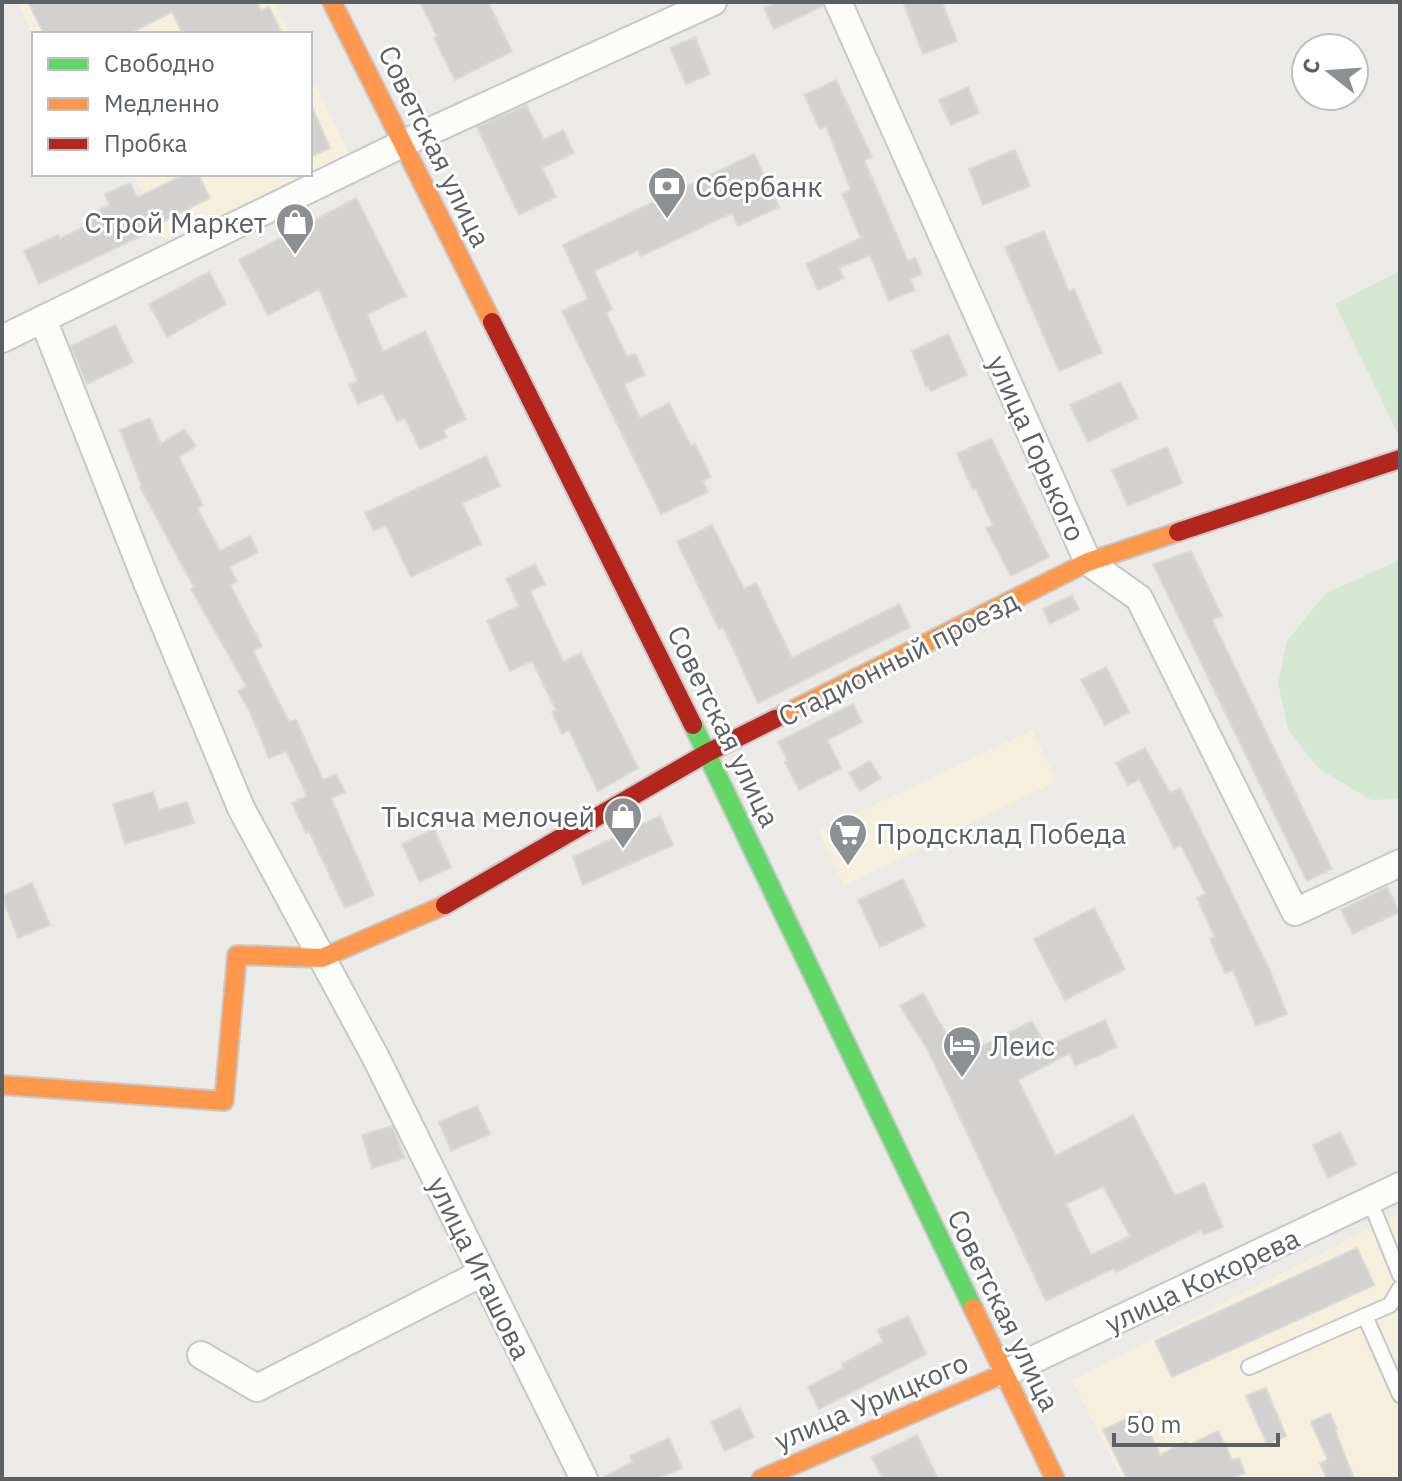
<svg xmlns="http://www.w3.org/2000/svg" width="1402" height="1481" viewBox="0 0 1402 1481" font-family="'IBM Plex Sans',sans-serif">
  <rect width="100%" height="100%" fill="#ebeae6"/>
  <g fill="#f5efde">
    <polygon points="17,2 275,2 290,34 34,34 34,37"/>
    <polygon points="310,73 351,157 165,239 133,174 310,174"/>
    <polygon points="1032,730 1057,781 844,886 819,831"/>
    <polygon points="1400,1213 1400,1479 1122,1479 1072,1380"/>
  </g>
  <g fill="#d4e8d1">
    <polygon points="1400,271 1400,436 1399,436 1335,304"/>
    <polygon points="1400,560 1400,799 1371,800 1318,768 1288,729 1278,683 1287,641 1326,593"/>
  </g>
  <g fill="#d2d1cf" stroke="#dad9d6" stroke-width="2" fill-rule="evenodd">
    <polygon points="28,2 257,2 261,11 269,7 282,34 183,34 172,12 128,34 44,34"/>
    <polygon points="420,2 488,2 512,51 455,80 434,38 437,36"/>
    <polygon points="777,2 822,2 823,6 774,29 764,8"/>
    <polygon points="903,2 942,2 957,41 923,54"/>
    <polygon points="695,37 710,74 686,84 670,48"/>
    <polygon points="836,80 872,157 864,160 908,261 915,258 922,274 910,279 915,290 889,301 870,255 839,268 844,278 818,290 806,264 861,238 842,194 851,190 826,126 820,129 804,95"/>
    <polygon points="968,87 979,113 951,125 939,100"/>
    <polygon points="310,103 330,148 310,157"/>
    <polygon points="526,105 544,140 563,130 574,153 542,168 556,197 519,215 477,127"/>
    <polygon points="1015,150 1030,186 983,205 969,169"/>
    <polygon points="754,154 779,207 738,226 732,213 641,256 638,250 594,271 612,309 606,313 627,357 635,354 645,375 624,384 640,418 669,403 691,446 695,444 711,477 703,481 708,492 661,514 562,311 588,299 563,245"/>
    <polygon points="185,174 198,174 210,198 150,228 152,231 39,284 24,251 58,235 60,239 89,224 85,216 110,205 105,194 130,183 137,198"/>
    <polygon points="356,198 406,296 367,314 383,352 425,331 466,419 443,430 447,437 420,449 405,418 397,421 383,393 358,404 349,385 358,381 319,289 268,315 239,260"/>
    <polygon points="1044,231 1069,292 1074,289 1102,353 1059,371 1005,247"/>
    <polygon points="209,272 226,304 167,337 149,304"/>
    <polygon points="115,325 133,362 87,384 71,346"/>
    <polygon points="948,334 967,375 931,391 928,386 926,387 912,351"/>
    <polygon points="1120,382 1138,418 1088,442 1070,405"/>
    <polygon points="150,418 161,444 184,429 196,446 179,457 203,505 197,508 220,551 250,536 258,552 229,567 237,581 230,585 262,646 253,651 289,722 296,720 323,780 336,774 345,792 331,798 374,895 345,908 309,831 306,833 292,803 307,796 290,758 286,751 269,758 250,712 238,691 247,687 191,589 194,587 140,487 142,486 120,430"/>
    <polygon points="991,438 1049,557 1011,576 986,528 993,525 976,489 973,490 957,454"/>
    <polygon points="1167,447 1182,483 1128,506 1112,470"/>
    <polygon points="486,456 500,486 462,503 481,544 411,577 386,525 374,531 365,513"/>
    <polygon points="712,525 744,589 756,583 792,658 899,604 910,627 758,703 723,627 719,629 677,542"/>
    <polygon points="1191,551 1222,616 1212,620 1332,869 1307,881 1153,564"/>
    <polygon points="535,564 545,584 530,591 563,662 581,653 638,768 598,791 569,730 562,734 552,712 556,710 532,661 510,671 487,621 519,606 506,579"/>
    <polygon points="1072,595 1079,609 1050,624 1043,609"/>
    <polygon points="1106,667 1129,712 1105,725 1081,680"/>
    <polygon points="853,704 862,722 827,740 841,768 799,790 785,762 788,761 778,742"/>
    <polygon points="1145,748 1170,793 1180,788 1270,971 1287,1014 1256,1026 1233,970 1225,973 1210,939 1215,937 1197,898 1206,894 1181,845 1174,848 1139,779 1128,785 1116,763"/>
    <polygon points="870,761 881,778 860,791 849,773"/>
    <polygon points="153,792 159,810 187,802 194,823 125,844 113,804"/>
    <polygon points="660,816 673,845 583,885 573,857"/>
    <polygon points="434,829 451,867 420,882 402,844"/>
    <polygon points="903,879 925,926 880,947 858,900"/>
    <polygon points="32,883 50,925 18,938 2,896"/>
    <polygon points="1387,887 1399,912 1353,934 1341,910"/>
    <polygon points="1094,908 1125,969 1065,1000 1034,939"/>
    <path d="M923 993 958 1055 973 1048 974 1050 1032 1021 1046 1047 1105 1020 1117 1047 1075 1066 1070 1053 1018 1080 1056 1156 1133 1115 1175 1196 1204 1183 1223 1227 1204 1235 1201 1230 1116 1272 1114 1268 1046 1301 928 1050 900 1006ZM1103 1186 1130 1236 1091 1255 1066 1204Z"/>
    <polygon points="477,1106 490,1134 451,1151 439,1122"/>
    <polygon points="392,1126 405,1158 372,1168 362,1135"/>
    <polygon points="1340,1132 1356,1164 1328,1178 1313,1145"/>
    <polygon points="1357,1248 1374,1285 1172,1377 1155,1341"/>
    <polygon points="908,1316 926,1354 819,1409 808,1387 844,1368 842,1364 883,1342 878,1330"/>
    <polygon points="1266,1388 1286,1436 1267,1444 1246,1396"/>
    <polygon points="740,1408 754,1437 725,1451 711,1422"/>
    <polygon points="1140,1412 1160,1455 1186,1442 1188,1446 1218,1431 1232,1460 1239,1458 1245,1473 1231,1479 1127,1479 1103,1430"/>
    <polygon points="1330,1413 1337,1429 1335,1430 1354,1479 1327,1479 1320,1463 1328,1460 1311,1422"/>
    <polygon points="917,1435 938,1479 883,1479 872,1457"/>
    <polygon points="669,1438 682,1468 657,1479 600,1479 633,1462 630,1456"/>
  </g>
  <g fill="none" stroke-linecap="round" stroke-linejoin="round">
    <defs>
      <g id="lane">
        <polyline points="1370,1201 1400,1275"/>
        <polyline points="1365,1316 1400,1395"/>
        <polyline points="1249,1367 1390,1305 1400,1288"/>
      </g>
      <g id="street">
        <polyline points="838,2 1088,562 1139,598 1295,912 1400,863"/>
        <polyline points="43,319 148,585 241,808 376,1058 584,1479"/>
        <polyline points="2,339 402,144 713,2"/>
        <polyline points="201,1355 257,1388 482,1273"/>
        <polyline points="1003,1374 1400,1186"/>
      </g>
      <polyline id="fast" points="693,725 973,1308"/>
      <g id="slow">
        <polyline points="332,2 492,322"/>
        <polyline points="775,719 1088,562 1178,532"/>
        <polyline points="2,1085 224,1101 237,955 322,958 445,905"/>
        <polyline points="973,1308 1055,1479"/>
        <polyline points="761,1479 1003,1374"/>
      </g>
      <g id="jam">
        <polyline points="492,322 693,725"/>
        <polyline points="1178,532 1400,459"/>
        <polyline points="445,905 707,753 775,719"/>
      </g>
    </defs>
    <use href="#lane" stroke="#c7c7c7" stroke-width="18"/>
    <use href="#street" stroke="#c7c7c7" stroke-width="30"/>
    <use href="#fast" stroke="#c8c8c8" stroke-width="22"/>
    <use href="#slow" stroke="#c8c8c8" stroke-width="22"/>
    <use href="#jam" stroke="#c8c8c8" stroke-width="22"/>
    <use href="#lane" stroke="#fcfcfb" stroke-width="14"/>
    <use href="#street" stroke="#fcfcfb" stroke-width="26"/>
    <use href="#fast" stroke="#63d668" stroke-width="18"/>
    <use href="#slow" stroke="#ff974d" stroke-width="18"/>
    <use href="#jam" stroke="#b3261e" stroke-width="18"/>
  </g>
  <defs>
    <symbol id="bank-pin" viewBox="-11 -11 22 30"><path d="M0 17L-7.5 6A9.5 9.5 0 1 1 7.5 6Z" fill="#8d9092" stroke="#fff"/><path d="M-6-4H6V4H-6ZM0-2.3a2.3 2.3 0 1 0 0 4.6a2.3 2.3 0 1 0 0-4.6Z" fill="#fff"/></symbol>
    <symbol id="shop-pin" viewBox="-11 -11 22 30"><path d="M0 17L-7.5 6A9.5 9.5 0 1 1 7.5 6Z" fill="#8d9092" stroke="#fff"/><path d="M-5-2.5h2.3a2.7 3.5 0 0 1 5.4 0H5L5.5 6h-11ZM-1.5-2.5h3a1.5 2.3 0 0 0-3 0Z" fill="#fff"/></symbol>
    <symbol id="supermarket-pin" viewBox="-11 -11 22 30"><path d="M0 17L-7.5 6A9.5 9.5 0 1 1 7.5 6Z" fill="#8d9092" stroke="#fff"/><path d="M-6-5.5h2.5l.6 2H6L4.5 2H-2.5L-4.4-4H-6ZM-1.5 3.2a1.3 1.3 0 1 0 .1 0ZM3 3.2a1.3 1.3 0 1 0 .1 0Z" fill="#fff"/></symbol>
    <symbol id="hotel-pin" viewBox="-11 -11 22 30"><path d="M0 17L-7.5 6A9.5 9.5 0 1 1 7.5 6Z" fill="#8d9092" stroke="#fff"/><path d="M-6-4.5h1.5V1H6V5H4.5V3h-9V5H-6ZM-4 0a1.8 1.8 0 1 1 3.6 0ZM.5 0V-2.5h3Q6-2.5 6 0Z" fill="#fff"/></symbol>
  </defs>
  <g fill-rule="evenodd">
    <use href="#bank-pin" x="645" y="164" width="44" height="60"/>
    <use href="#shop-pin" x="273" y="200" width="44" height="60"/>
    <use href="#shop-pin" x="601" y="794" width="44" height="60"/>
    <use href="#supermarket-pin" x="826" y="811" width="44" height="60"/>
    <use href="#hotel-pin" x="940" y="1023" width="44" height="60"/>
  </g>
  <g text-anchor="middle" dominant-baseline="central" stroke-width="6" stroke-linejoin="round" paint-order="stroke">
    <g font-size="28" fill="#5b6064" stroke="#fff">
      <text transform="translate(435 146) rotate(64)">Советская улица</text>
      <text transform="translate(1037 448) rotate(66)">улица Горького</text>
      <text transform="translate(898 658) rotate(-27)">Стадионный проезд</text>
      <text transform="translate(724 726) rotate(64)">Советская улица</text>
      <text transform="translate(480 1268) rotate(64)">улица Игашова</text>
      <text transform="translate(1202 1280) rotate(-25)">улица Кокорева</text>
      <text transform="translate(1004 1310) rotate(64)">Советская улица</text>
      <text transform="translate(871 1401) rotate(-23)">улица Урицкого</text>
    </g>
    <g font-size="28" fill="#5b6064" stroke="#fff" text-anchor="start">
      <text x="695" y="186">Сбербанк</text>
      <text x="267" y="222" text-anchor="end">Строй Маркет</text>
      <text x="595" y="816" text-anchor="end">Тысяча мелочей</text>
      <text x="876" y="833">Продсклад Победа</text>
      <text x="990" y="1045">Леис</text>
    </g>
  </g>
  <rect width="1402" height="1481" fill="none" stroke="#5b6064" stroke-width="8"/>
  <rect x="32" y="32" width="280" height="144" fill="#ffffff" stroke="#bdbfc1" stroke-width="2"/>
  <rect x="48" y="58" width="40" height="12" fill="#63d668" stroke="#bdbfc1" stroke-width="2"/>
  <text x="104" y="72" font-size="24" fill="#5b6064">Свободно</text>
  <rect x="48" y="98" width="40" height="12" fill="#ff974d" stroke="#bdbfc1" stroke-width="2"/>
  <text x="104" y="112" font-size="24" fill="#5b6064">Медленно</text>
  <rect x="48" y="138" width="40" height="12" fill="#b3261e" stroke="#bdbfc1" stroke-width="2"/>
  <text x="104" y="152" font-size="24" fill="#5b6064">Пробка</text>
  <g transform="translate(1330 72) rotate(287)"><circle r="38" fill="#ffffff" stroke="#bdbfc1" stroke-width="2"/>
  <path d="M0-6L14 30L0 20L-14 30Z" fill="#8d9092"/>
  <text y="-12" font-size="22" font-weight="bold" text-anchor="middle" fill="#5b6064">С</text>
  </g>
  <path d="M1114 1433v12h164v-12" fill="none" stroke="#5b6064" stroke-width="4"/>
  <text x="1126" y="1433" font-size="24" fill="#5b6064" stroke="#ffffff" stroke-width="6" paint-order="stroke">50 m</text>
</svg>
